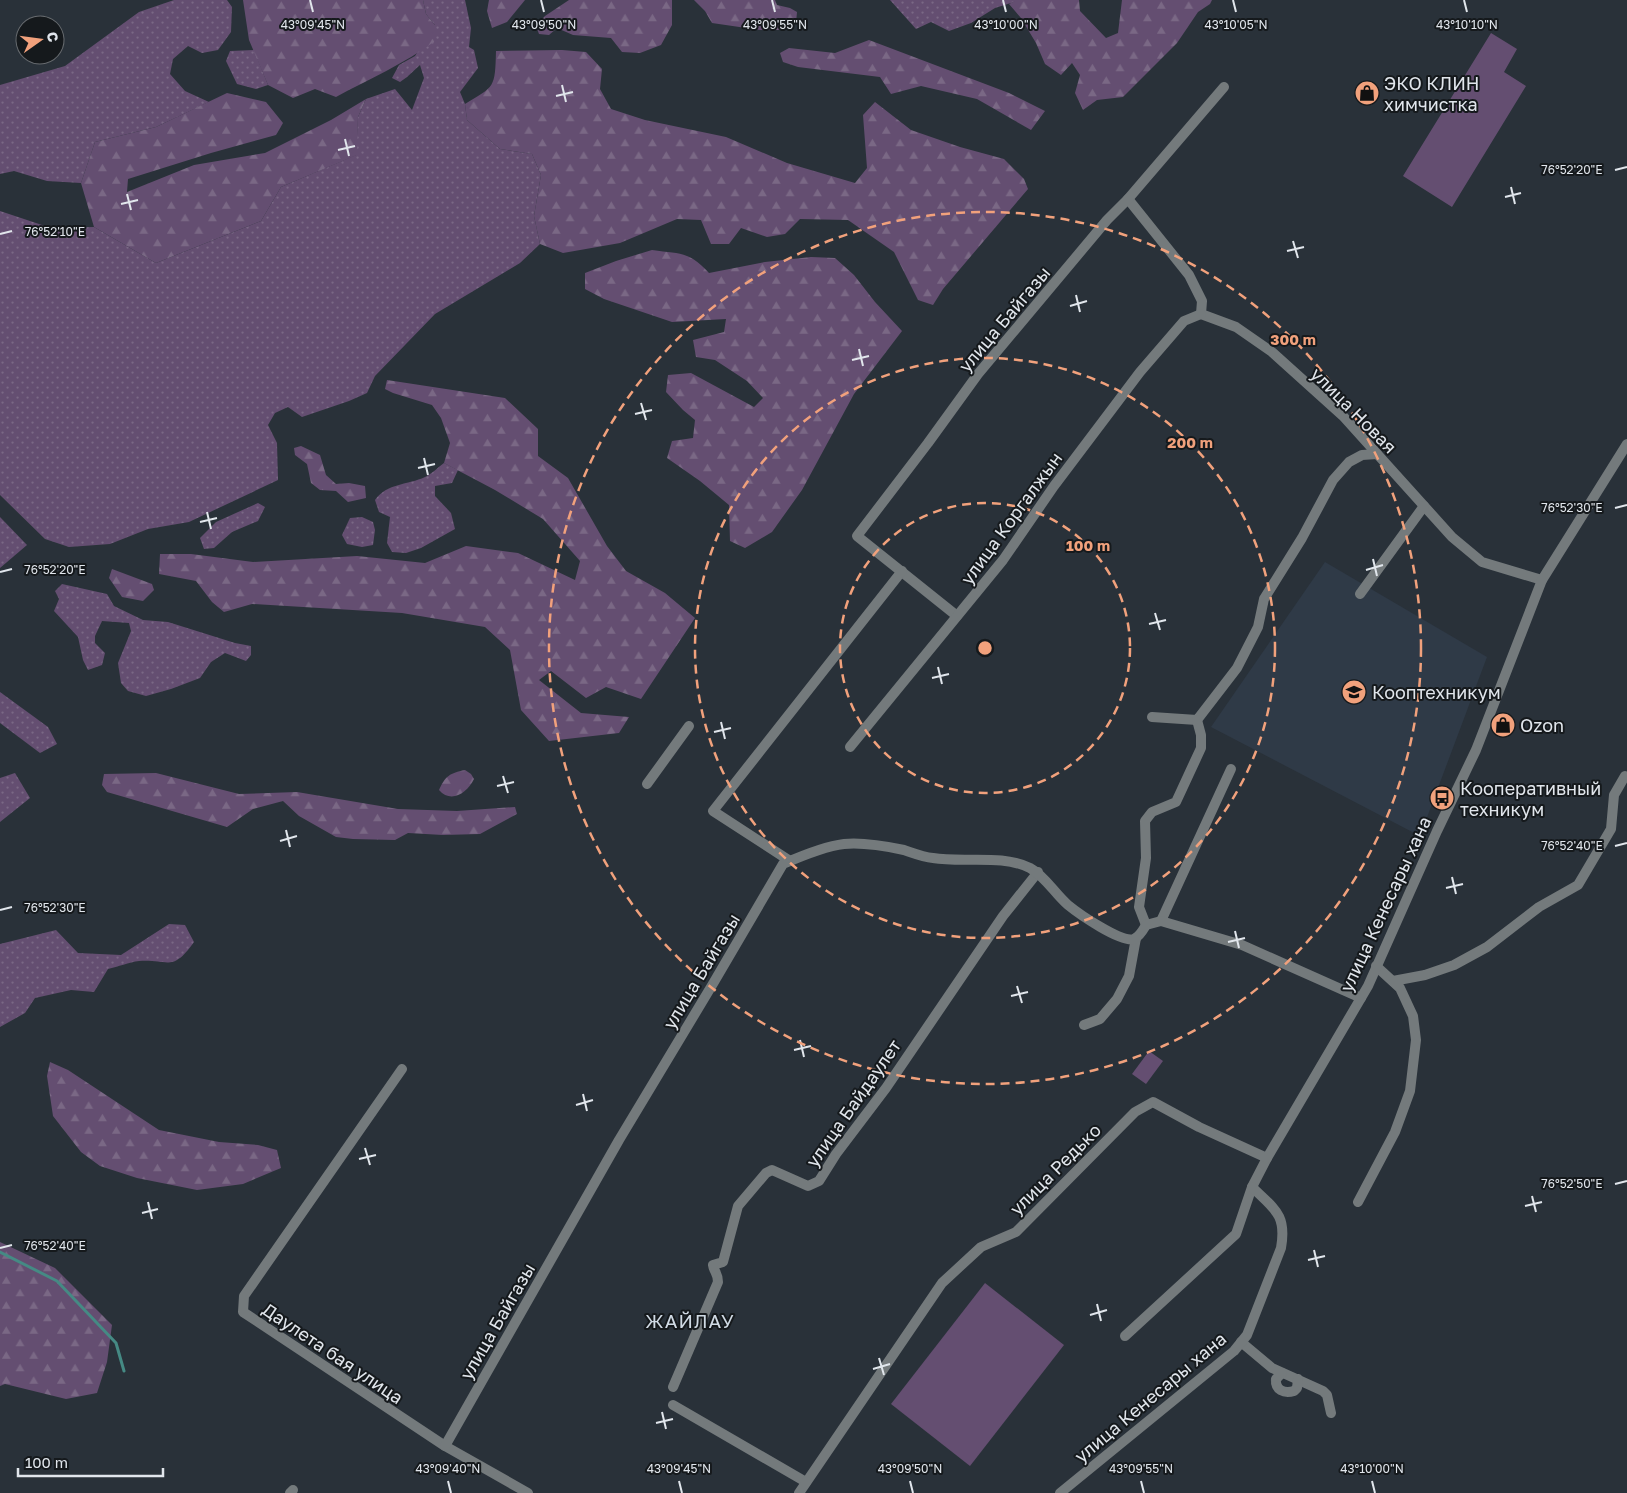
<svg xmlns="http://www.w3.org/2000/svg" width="1627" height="1493" viewBox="0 0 1627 1493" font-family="'Golos Text',sans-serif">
  <defs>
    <pattern id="grass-dots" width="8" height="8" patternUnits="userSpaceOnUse" patternTransform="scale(1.25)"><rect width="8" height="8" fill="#644e71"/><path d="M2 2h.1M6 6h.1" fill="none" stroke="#7a6885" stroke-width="1.8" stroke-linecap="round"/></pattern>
    <pattern id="forest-firs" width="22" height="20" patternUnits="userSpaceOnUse" patternTransform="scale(1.25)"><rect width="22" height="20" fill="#644e71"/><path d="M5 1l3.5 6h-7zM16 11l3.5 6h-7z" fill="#7a6885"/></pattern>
  </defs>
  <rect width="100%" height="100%" fill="#293139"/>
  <polygon fill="#2f3a47" points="1325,562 1487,657 1420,836 1211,727"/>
  <g fill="url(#grass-dots)">
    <polygon points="174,0 227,0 232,7 231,32 218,50 202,53 188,46 173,59 170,74 185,91 209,102 156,127 95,142 81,183 47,181 14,171 0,174 0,85 65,66 139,12"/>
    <polygon points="423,0 465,0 471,28 469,47 474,50 478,68 460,92 465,104 467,120 500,149 532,154 541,175 534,216 540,244 520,263 435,314 375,376 367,393 349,401 302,417 288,407 275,413 268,425 277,443 278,480 189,522 148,529 110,544 69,547 45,539 0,495 0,211 51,228 94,227 156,263 261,221 281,187 356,155 358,117 366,99 395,89 412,110 424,78 420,65 407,77 400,82 392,78 399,65 415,56 435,25 426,14"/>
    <polygon points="890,0 1020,0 995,8 971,23 949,31 931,22 916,29"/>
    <polygon points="254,50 268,85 256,89 237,84 226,61 230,51"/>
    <path d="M444 463 458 470 452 483 435 486V496L451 513 455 529 421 548 406 553 392 552 387 543 390 517 379 512 375 500C387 483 408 485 425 477 432 474 438 467 444 463Z"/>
    <polygon points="258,503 265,507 258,521 232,532 214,548 204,549 200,538 216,522"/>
    <polygon points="0,517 27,545 0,568"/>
    <polygon points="362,517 373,522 375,530 373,545 362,547 347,544 342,535 350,518"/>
    <polygon points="62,584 107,594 114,606 143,620 168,622 235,643 251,646 251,655 246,661 225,653 211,662 200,678 171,689 146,696 128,691 121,683 118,663 131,631 129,623 102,621 95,636 95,643 105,653 102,665 88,670 83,660 78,637 54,611 59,599 55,591"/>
    <polygon points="0,692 48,727 57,744 40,753 0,723"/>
    <polygon points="15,773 30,798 0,822 0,778"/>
    <path d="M169 924 185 925 194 942C172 973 169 959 139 961 129 962 118 967 108 969L94 992 71 990 35 998 25 1013 0 1027V944L56 930 78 953 121 955Z"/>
  </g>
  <g fill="url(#forest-firs)">
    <path d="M243 0H423L426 14 435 25V41C404 64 369 79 336 97L315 89 293 98 268 85 249 40Z"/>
    <polygon points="489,0 525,0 507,22 492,28 487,11"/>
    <polygon points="569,0 672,0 672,25 661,45 640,53 622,52 611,38 573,35 557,28 549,35 539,34 536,26 545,16"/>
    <polygon points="694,0 775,0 777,5 790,8 797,12 796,23 784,30 760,30 712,23 705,11"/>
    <polygon points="1017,0 1079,0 1080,11 1106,38 1118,33 1122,0 1212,0 1210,4 1198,12 1177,43 1123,97 1097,100 1083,110 1075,93 1080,75 1072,63 1061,75 1045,64 1036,43 1021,18 1009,4"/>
    <polygon points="869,40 1009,93 1045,111 1031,130 977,99 921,86 891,94 880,77 798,67 783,62 780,53 789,48 835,53"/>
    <path d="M562 50 586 52 602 69 600 89 611 109 645 120 726 137 787 163 855 183 867 168 863 115 875 102 911 130 960 147 1004 159 1024 179 1028 189 943 289 933 305 918 300 894 252 848 220 800 219 785 234 767 237 741 228 729 244H711L701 220 677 219 620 243 563 253 540 244 534 216 541 175 532 154 500 149 467 120 465 104C495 86 495 88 496 51Z"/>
    <polygon points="227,93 266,102 283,123 276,135 211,153 128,179 127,192 194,165 265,153 331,120 366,99 358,117 357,155 281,187 261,221 156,263 94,227 81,183 95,142 156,127"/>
    <path d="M652 250C680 254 689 251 709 273L765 262 811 257 835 258 854 275 875 302 902 331 854 394 802 490 772 532 745 548 730 541 729 505 700 481 667 458 672 441 693 438 695 420 683 410 666 392 668 375 691 373 754 407 763 398 747 381 715 360 696 357 693 340 724 332 726 319 672 322 604 299 585 289V273L616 261Z"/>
    <polygon points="387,380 505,398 538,429 538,456 568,478 607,546 626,571 665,593 695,618 641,699 606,687 586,698 551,671 539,680 581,713 629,717 619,733 549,741 521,710 510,650 485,627 402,613 252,604 224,612 212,602 196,581 159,574 160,554 191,554 253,562 357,556 425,563 466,546 518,553 575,580 580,561 543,519 495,490 444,463 450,443 441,418 432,405 393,393 385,389"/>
    <polygon points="301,446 320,455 326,475 336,484 349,483 365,486 366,498 348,502 336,491 320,490 311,483 307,464 295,455 294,448"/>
    <polygon points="112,569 152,584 154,590 143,601 122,597 109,578"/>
    <path d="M465 770 471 774 474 779C467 793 451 804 439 790 445 776 450 773 465 770Z"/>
    <polygon points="156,773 239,794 297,792 398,809 457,811 515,807 517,814 480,834 443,835 408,833 395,840 353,839 336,837 299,816 283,801 253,809 227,827 107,792 102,785 104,774"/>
    <polygon points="50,1062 68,1070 159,1130 219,1142 258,1145 277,1150 281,1168 243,1184 197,1190 137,1178 100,1166 81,1152 53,1116 47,1076"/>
    <polygon points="0,1242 55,1268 112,1325 107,1362 97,1393 66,1399 5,1384 0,1386"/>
  </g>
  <g fill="#644e71">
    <polygon points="1491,33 1517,49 1504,72 1526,86 1452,207 1403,176"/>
    <polygon points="1149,1051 1163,1061 1146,1084 1132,1074"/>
    <polygon points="985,1283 1064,1345 970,1466 891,1404"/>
  </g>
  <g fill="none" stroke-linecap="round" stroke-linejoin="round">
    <polyline stroke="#458a84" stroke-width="3" points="0,1252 57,1281 116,1343 124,1371"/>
    <g stroke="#747a7c" stroke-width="10">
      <polyline points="1128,199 1189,275 1202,301 1201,314 1236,327 1272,352 1343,416 1452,537 1482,562 1542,580"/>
      <polyline points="1360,594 1424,506"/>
      <polyline points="957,616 857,536 928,443 978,374 1107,220 1128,199 1224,87"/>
      <polyline points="1152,717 1197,720 1237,668 1258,627 1264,599 1302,538 1333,480 1349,462 1362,455 1377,454"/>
      <polyline points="850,747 1003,560 1054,486 1140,372 1184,321 1201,314"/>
      <polyline points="647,784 689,726"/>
      <polyline points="790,861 713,811 902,571"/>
      <polyline points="1161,921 1231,769"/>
      <polyline points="1146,925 1139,907 1146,858 1145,821 1152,812 1176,802 1201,748 1201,735 1197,720"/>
      <polyline points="1393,981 1425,975 1454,965 1487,947 1539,907 1578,885 1611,829 1614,795 1625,776"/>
      <polyline points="1084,1025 1100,1019 1117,999 1129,976 1136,938"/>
      <polyline points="402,1069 244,1296 243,1312 445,1446 528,1493"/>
      <polyline points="1358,1202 1395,1132 1410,1091 1416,1040 1413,1016 1400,988 1376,966"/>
      <polyline points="1125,1336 1236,1234 1252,1187 1267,1158"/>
      <polyline points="1241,1342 1272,1368 1323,1391 1327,1395 1331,1413"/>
      <path d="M1282 1373 1276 1379C1275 1390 1284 1394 1294 1391L1297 1388 1298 1379"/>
      <path d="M673 1387 718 1282C718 1273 714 1272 713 1265L723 1262 738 1206 766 1173 772 1170 808 1186 819 1181 836 1154 886 1088 1003 916 1038 872"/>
      <polyline points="673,1405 806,1482"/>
      <path d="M445 1446 619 1140 714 982 783 864C799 857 827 846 844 844 863 842 885 846 904 850 913 853 923 857 933 858 964 863 1002 854 1030 868 1045 876 1055 894 1068 905 1079 914 1121 943 1134 939 1140 936 1143 930 1146 925L1161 921 1242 945 1361 998"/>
      <polyline points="290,1493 293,1490"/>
      <path d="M1060 1493 1234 1351 1247 1335 1281 1248C1287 1214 1274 1209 1252 1187"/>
    </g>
    <polyline stroke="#747a7c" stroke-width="10" points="799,1493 942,1283 981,1247 1016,1232 1135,1112 1153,1102 1199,1127 1267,1158 1368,986 1437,831 1476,750 1542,580 1627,444"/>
  </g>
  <path fill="none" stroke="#e1e6ec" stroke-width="2" d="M310 0 313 12M541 0 544 12M772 0 775 12M1003 0 1006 12M1233 0 1236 12M1464 0 1467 12M562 85 566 102M556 96 573 92M345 139 349 156M338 150 355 146M1615 170 1627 167M1511 187 1515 204M127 194 131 210M1505 197 1521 193M121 204 138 200M0 234 12 231M1293 241 1298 258M1287 251 1304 247M1076 295 1080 312M1070 306 1087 301M859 349 863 366M852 360 869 356M641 403 646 420M635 414 652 410M424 458 428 475M418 468 435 464M1615 508 1627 505M207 512 211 529M200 522 217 518M1373 559 1377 576M1366 570 1383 565M0 572 12 569M1155 613 1160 630M1149 624 1166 620M938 667 942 684M932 678 949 674M721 722 725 739M714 732 731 728M503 776 508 793M497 786 514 782M286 830 290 847M280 841 297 836M1615 846 1627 843M1452 877 1456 894M1446 888 1463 884M0 910 12 907M1235 931 1239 948M1228 942 1245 938M1017 986 1022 1003M1011 996 1028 992M800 1040 804 1057M794 1050 811 1046M583 1094 587 1111M576 1105 593 1100M365 1148 370 1165M359 1159 376 1155M1615 1184 1627 1181M1532 1196 1536 1212M148 1202 152 1219M1525 1206 1542 1202M142 1213 158 1209M0 1248 12 1245M1314 1250 1318 1267M1308 1260 1325 1256M1097 1304 1101 1321M1090 1315 1107 1310M879 1358 884 1375M873 1369 890 1364M662 1412 666 1429M656 1423 673 1419M448 1481 451 1493M679 1481 682 1493M910 1481 913 1493M1141 1481 1144 1493M1372 1481 1375 1493"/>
  <g fill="none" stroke="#f1a17c" stroke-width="2.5" stroke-dasharray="9 6">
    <circle cx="985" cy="648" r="145"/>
    <circle cx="985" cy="648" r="290"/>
    <circle cx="985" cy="648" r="436"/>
  </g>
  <defs>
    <symbol id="shop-disc" viewBox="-11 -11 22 22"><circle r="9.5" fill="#f1a17c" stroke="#15191c"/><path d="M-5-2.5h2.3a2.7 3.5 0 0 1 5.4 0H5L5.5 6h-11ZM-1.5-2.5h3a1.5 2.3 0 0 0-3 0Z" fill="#111"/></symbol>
    <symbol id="university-disc" viewBox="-11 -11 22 22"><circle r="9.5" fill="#f1a17c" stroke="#15191c"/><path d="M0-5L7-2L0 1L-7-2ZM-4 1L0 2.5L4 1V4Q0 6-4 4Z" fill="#111"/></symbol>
    <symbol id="bus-disc" viewBox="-11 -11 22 22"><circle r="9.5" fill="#f1a17c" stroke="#15191c"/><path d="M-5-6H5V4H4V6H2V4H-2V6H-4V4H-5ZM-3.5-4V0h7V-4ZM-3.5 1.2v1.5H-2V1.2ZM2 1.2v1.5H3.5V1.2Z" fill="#111"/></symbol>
  </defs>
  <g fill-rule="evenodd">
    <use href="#shop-disc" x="1353" y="79" width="28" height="28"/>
    <use href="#university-disc" x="1340" y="678" width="28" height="28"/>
    <use href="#shop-disc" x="1489" y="711" width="28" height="28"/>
    <use href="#bus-disc" x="1428" y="784" width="28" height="28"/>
  </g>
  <g text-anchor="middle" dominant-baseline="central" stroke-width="4" stroke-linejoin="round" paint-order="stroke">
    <g font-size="18" fill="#e1e6ec" stroke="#15191c" text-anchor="start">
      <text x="1384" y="83">ЭКО КЛИН<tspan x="1384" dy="21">химчистка</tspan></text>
      <text x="1372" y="692">Кооптехникум</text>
      <text x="1520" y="725">Ozon</text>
      <text x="1460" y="788">Кооперативный<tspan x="1460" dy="21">техникум</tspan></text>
    </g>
    <g font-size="18" fill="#e1e6ec" stroke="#15191c">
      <text transform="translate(1004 319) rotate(-50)">улица Байгазы</text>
      <text transform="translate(1354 410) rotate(45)">улица Новая</text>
      <text transform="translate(1011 518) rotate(-54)">улица Коргалжын</text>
      <text transform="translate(1385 904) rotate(-65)">улица Кенесары хана</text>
      <text transform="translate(701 971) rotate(-59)">улица Байгазы</text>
      <text transform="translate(853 1103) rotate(-55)">улица Байдаулет</text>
      <text transform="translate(1055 1169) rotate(-45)">улица Редько</text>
      <text transform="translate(497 1321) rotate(-60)">улица Байгазы</text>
      <text transform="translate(333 1353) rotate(34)">Даулета бая улица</text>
      <text transform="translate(1150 1397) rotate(-40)">улица Кенесары хана</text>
    </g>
    <g font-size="19" letter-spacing="1" fill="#d0dae4" stroke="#15191c">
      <text x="690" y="1320">ЖАЙЛАУ</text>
    </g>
  </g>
  <g font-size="12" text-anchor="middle" fill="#e1e6ec" stroke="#15191c" stroke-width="4" stroke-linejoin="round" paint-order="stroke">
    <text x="313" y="29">43°09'45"N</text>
    <text x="544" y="29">43°09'50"N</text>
    <text x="775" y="29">43°09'55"N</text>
    <text x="1006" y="29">43°10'00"N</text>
    <text x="1236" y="29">43°10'05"N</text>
    <text x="1467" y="29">43°10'10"N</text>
    <text x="1572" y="174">76°52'20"E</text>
    <text x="55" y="236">76°52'10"E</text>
    <text x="1572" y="512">76°52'30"E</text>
    <text x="55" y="574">76°52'20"E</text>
    <text x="1572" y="850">76°52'40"E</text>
    <text x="55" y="912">76°52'30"E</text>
    <text x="1572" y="1188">76°52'50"E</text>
    <text x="55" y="1250">76°52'40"E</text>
    <text x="448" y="1473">43°09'40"N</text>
    <text x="679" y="1473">43°09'45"N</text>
    <text x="910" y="1473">43°09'50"N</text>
    <text x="1141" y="1473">43°09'55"N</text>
    <text x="1372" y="1473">43°10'00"N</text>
  </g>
  <circle cx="985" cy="648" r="8" fill="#f1a17c" stroke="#15191c" stroke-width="2.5"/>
  <g font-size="15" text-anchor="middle" font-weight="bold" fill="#f1a17c" stroke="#15191c" stroke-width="4" stroke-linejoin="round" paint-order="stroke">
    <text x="1293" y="345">300 m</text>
    <text x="1190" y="448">200 m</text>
    <text x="1088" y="551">100 m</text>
  </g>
  <g transform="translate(40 40) rotate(76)"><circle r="24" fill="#15191c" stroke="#676b6f"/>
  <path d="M0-4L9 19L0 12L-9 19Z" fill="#f1a17c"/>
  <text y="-8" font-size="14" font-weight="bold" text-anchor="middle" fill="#e1e6ec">С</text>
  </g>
  <path d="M18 1468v8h145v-8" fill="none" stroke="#e1e6ec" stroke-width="2.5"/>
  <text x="25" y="1468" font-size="15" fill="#e1e6ec" stroke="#15191c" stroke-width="4" paint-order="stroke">100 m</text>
</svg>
